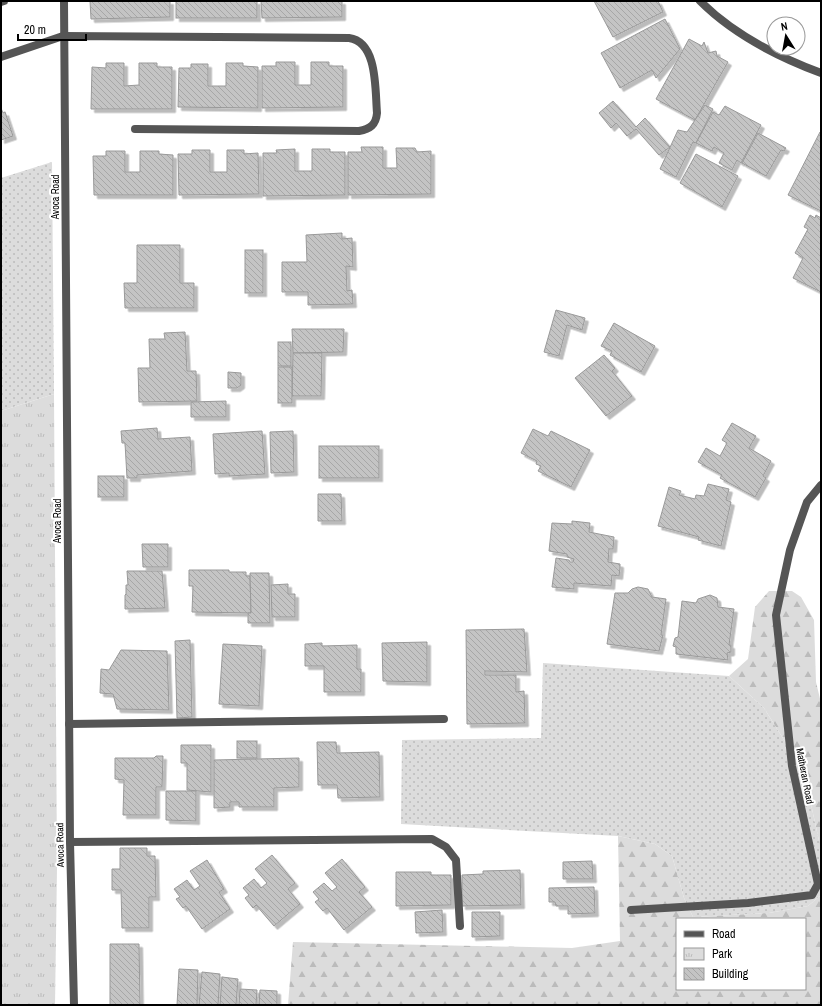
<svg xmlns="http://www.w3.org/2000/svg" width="822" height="1006" viewBox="0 0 822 1006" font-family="'Archivo Narrow',sans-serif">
  <defs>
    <pattern id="grass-dots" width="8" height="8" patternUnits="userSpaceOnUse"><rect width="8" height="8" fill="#dcdcdc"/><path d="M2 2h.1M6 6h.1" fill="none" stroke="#bbb" stroke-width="1.8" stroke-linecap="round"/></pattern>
    <pattern id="forest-firs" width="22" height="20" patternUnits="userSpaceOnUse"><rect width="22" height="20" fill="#dcdcdc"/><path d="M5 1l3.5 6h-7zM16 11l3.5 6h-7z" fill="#bbb"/></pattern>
    <pattern id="park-tufts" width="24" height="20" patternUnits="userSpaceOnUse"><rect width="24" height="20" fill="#dcdcdc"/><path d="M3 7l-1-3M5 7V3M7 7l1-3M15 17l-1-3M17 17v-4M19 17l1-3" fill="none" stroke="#bbb"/></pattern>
    <pattern id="building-back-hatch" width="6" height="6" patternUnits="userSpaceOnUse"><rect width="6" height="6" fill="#c4c4c4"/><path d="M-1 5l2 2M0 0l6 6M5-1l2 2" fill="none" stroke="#a7a7a7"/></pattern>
    <filter id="shadow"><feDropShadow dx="3.5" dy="3.5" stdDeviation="0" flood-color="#0004"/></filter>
  </defs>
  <rect width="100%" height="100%" fill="#fff"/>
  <g fill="url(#grass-dots)">
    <polygon points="52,162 54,394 1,411 1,178"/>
    <polygon points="543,663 729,676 764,708 804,772 821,850 821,895 808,906 769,913 693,917 684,898 672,856 655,844 618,836 401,824 402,740 541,738"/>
  </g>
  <g fill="url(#forest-firs)" fill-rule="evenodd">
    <polygon points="769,591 792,591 801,597 814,620 816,682 821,703 821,850 804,772 764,708 729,676 748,659 755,607"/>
    <path d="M618 836 655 844 672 856 684 898 693 917 769 913 808 906 821 895V1005H288L293 942 572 948 620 941ZM677 919H805V989H677Z"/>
  </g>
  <polygon fill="url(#park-tufts)" points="54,394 57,868 55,1005 1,1005 1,411"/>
  <g fill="url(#building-back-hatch)" stroke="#999" filter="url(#shadow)">
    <polygon points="90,1 170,1 170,17 91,19"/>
    <rect x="176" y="1" width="81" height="17"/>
    <polygon points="261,1 342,1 342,17 262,18"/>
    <polygon points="594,1 658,1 663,12 613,37"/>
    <polygon points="665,19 680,49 656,78 652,70 620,88 601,53"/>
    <polygon points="689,39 702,46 704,42 708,53 716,51 717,56 728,62 695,120 656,99"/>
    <polygon points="276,62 295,62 295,85 311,85 311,62 329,62 329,66 343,66 343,107 262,108 262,66 276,66"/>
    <polygon points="106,63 124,63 124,86 139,85 139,63 157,63 157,67 172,67 172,109 91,109 92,67 106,68"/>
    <polygon points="226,63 243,63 243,66 258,67 258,108 178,107 179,68 191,68 191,64 208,64 208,86 226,86"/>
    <polygon points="613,101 636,127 645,118 670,147 659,155 636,129 627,136 616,123 611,128 599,113"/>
    <polygon points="705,105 713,109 696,143 693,142 676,177 660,169 678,130 687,132"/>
    <polygon points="725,106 761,125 741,163 737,160 732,170 719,163 724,153 714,147 712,151 696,143 713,112 719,115"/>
    <polygon points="1,108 3,113 5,112 13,136 1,140"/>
    <polygon points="820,132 821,132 821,211 788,195"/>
    <polygon points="758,133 786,148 784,151 781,150 766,176 742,163"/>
    <polygon points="361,147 383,147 383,168 397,168 396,148 415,148 417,152 431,151 431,194 348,195 348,152 362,152"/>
    <polygon points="295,149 295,171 312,171 312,149 330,149 330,152 345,152 345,195 263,196 263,153 277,153 276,150"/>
    <polygon points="192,150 210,150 210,172 227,172 227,150 244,150 244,154 258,153 259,194 179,195 178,154 192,154"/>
    <polygon points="106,151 125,151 125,172 140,172 140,151 159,151 159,154 173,155 173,195 94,195 93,156 106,156"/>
    <polygon points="696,154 738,176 722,207 680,183"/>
    <polygon points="810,215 815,218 816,215 821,218 821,292 793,278 803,258 795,253 808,229 804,227"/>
    <polygon points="342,233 342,239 352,238 353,267 346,266 347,291 352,290 353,304 308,305 308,292 282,292 282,262 307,262 306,235"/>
    <polygon points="137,245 180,245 180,283 194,283 194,308 125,308 124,283 137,283"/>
    <rect x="245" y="250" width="18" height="43"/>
    <polygon points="556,310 585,318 582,330 567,325 559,356 544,352"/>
    <polygon points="614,323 655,346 641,372 610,355 612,351 601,346"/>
    <polygon points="292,329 344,329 343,352 293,353"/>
    <polygon points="185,332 187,371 196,371 197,401 139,402 138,368 150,368 149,339 165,339 164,333"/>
    <rect x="278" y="342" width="13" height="24"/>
    <polygon points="293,353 322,353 321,396 292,396"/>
    <polygon points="604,355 615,368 612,371 632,396 606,416 575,378"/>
    <rect x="278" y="367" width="14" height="36"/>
    <polygon points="228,372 241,373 241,385 237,388 228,388"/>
    <polygon points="226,401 226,417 191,417 191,402"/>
    <polygon points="732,423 756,436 749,448 771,461 763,476 766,478 755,497 720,478 722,475 698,462 706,448 720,456 727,443 722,440"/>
    <polygon points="157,428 158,439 190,437 192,471 137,475 137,478 127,478 125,443 122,443 121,431"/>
    <polygon points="533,429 548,436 551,431 590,450 571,487 538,471 541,466 536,464 537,461 521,453"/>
    <polygon points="262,431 265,474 229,476 229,473 215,474 213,434"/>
    <polygon points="293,431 294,472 271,473 270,432"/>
    <rect x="319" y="446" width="60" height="32"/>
    <rect x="98" y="476" width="26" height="21"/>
    <polygon points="708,484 729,489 726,500 731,502 721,546 698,540 699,537 658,526 669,487 681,491 679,495 695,499 696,495 704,496"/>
    <polygon points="318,494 341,494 342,521 318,521"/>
    <polygon points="572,521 590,523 589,532 614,537 613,549 609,549 608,562 620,564 620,568 619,576 612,575 611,586 574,583 574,589 552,587 556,558 569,560 570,562 573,562 574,559 567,557 567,554 549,551 552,523 572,524"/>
    <polygon points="142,544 168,544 168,567 143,567"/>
    <polygon points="189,570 229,570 229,572 246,572 246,576 250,576 251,613 192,612 193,586 189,586"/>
    <polygon points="127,571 162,571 165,608 125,609 125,595 126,594 126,585 128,585"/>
    <polygon points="250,573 269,573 270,623 248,623 248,613 251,613"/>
    <polygon points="288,584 288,594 295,594 295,617 272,617 271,585"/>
    <polygon points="638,587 648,589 652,597 666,599 661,635 663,635 659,651 607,644 615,593 628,593 632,589"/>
    <polygon points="710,595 717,598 718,607 734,609 729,645 731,645 731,652 727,653 728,660 676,654 676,647 673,646 675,638 678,637 682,601 696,603 698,599"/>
    <polygon points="524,629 527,672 485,671 485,675 516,675 516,692 524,691 525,723 467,724 466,630"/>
    <polygon points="190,640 192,717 177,718 175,641"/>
    <polygon points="427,642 427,682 383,681 382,643"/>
    <polygon points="322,643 322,646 357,645 357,669 361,669 361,692 324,692 324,666 305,666 305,644"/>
    <polygon points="223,644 262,646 259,706 219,704"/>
    <polygon points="121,650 167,651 169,710 117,709 113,694 100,693 101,669 109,670"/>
    <rect x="237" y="741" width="20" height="17"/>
    <polygon points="317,742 336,742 337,753 379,752 380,797 338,798 337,785 318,785"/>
    <polygon points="181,745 211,745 211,792 187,790 187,763 181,763"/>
    <polygon points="156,756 163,756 162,787 156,787 156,815 123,815 124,780 115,779 115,758 154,758"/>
    <polygon points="299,758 299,787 274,788 274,807 239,807 239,802 230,802 230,807 214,808 214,760"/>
    <polygon points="166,791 196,791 196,821 166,820"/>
    <polygon points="120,848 147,848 147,856 155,856 156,897 149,897 149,928 122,928 121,890 112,890 112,869 120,869"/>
    <polygon points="272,855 295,883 288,889 300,904 274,926 256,905 253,908 245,898 249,895 243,888 254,879 261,888 267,883 255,869"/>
    <polygon points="342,859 365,887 359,892 372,907 344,930 327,908 323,911 315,902 319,899 313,892 324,883 332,891 337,887 325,873"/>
    <polygon points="207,860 224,889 219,892 230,909 202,929 186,906 183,908 176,899 180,897 174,889 187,880 194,890 200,886 190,871"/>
    <polygon points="592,861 593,879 563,879 563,862"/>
    <polygon points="520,870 521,905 462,906 462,875 483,874 483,871"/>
    <polygon points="396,872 431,872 431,875 451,875 451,905 396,906"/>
    <polygon points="594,887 595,913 568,914 568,906 556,906 555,902 549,902 549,888"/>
    <polygon points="442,910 443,932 416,933 415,912"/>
    <polygon points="472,912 500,912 500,936 472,937"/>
    <polygon points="110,944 139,944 140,1005 110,1005"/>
    <polygon points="179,969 198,970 197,1005 177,1005"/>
    <polygon points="202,972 220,974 218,1005 199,1005"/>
    <polygon points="222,977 238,979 236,1005 220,1005"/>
    <polygon points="240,989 257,990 256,1005 239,1005"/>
    <polygon points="260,990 277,991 277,1005 259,1005"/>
  </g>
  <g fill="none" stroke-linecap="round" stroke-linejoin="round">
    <polyline stroke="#555" stroke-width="8" points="1,2 4,1"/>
    <g stroke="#555" stroke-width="8">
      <polyline points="64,1 70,842 74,1005"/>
      <path d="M700 1C733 34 778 57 821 73"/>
      <path d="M1 57 63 36 349 38C378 42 375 90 377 113 376 125 370 129 359 131L135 129"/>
      <polyline points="69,724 444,719"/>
      <polyline points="70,842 432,839 446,847 456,860 460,926"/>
      <polyline points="631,910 748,903 812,895 818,884 792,766 776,615 790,550 807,502 821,485"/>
    </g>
  </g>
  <g text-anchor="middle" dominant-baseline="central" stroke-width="4" stroke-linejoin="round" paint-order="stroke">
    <g font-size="10" fill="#000" stroke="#fff">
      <text transform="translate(55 197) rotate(-90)">Avoca Road</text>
      <text transform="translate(57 521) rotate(-90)">Avoca Road</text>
      <text transform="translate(805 776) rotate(79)">Matheran Road</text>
      <text transform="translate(60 845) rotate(-91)">Avoca Road</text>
    </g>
  </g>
  <rect width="822" height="1006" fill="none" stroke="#000000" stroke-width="4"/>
  <rect x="676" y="918" width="130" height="72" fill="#ffffff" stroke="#999999"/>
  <rect x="684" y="931" width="20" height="6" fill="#555555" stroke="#999999"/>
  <text x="712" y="938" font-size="12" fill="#000000">Road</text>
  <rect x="684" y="948" width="20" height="12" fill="url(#park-tufts)" stroke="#999999"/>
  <text x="712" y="958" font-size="12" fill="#000000">Park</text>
  <rect x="684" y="968" width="20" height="12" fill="url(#building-back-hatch)" stroke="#999999"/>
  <text x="712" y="978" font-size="12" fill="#000000">Building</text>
  <g transform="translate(786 36) rotate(349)"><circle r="19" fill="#ffffff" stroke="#999999"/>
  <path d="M0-3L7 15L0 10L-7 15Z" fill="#000000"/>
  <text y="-6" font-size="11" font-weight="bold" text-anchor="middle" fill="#000000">N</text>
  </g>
  <path d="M18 34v6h68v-6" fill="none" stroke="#000000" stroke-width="2"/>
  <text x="24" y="34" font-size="12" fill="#000000" stroke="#ffffff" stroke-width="3" paint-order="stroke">20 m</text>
</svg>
